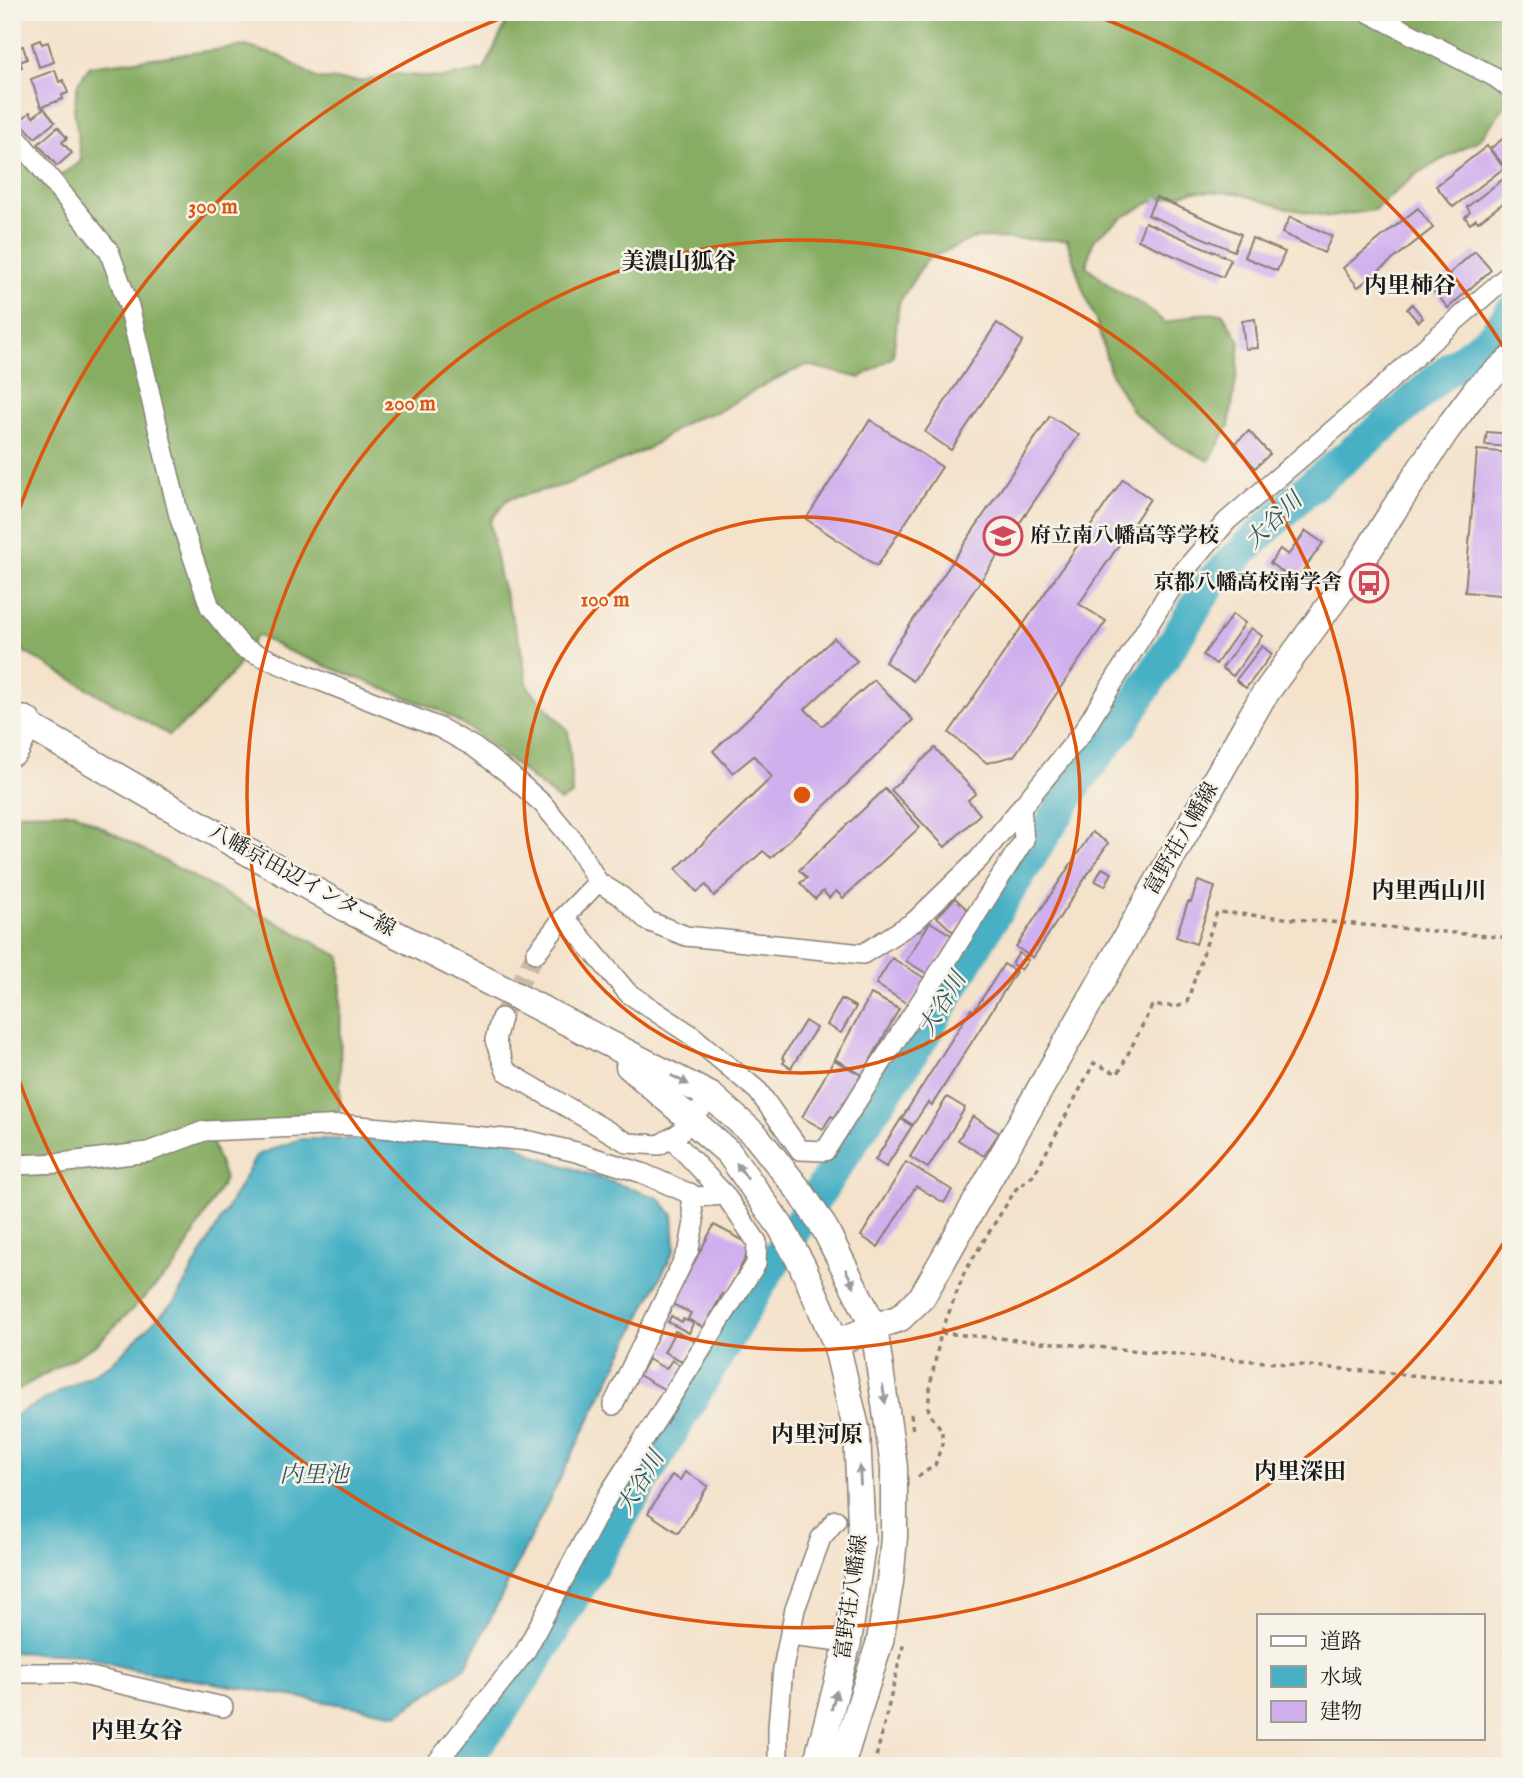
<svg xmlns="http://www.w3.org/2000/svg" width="1523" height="1778" viewBox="0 0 1523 1778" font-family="'IM FELL English','Noto Serif JP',serif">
  <rect width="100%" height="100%" fill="#f7f3e8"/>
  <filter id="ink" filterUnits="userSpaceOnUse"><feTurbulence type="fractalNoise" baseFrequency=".0143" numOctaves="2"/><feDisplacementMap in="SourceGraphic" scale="14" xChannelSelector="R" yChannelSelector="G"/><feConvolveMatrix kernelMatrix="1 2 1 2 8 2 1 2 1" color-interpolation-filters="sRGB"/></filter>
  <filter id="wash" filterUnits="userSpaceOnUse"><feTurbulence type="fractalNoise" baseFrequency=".00686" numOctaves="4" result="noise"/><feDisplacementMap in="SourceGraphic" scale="28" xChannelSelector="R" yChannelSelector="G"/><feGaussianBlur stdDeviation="1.57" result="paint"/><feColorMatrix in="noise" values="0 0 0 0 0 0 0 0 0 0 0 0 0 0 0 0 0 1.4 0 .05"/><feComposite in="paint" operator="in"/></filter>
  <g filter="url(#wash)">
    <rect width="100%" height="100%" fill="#f4e2cb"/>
    <g fill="#87ad63" stroke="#526440" stroke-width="2">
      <polygon points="511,12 1511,12 1511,98 1480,139 1418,173 1374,210 1330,217 1285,208 1237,193 1194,191 1151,202 1123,217 1094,239 1086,266 1113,288 1144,306 1166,323 1197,314 1222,313 1240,341 1237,373 1229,426 1209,461 1171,442 1133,412 1111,374 1096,321 1083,290 1067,240 974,238 926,260 899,303 893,357 860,378 807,365 773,380 719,411 690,420 647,449 565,485 508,499 490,521 499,575 520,644 528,687 568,731 571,762 572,795 560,801 473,731 439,710 288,651 257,635 235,670 199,711 169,735 12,645 12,140 23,150 44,187 81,161 74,108 78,83 90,66 246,46 282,57 318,79 361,81 397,74 442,78 484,70"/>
      <polygon points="74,812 341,957 340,1110 210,1138 225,1179 176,1266 96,1345 12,1393 12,813"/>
    </g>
    <polygon fill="#47b0c5" stroke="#326670" stroke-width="2" points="300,1139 508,1139 536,1156 659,1198 673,1215 675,1248 466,1667 398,1714 130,1669 80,1655 12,1652 12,1417 110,1365 175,1301 257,1155"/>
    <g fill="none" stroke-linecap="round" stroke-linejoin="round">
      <polyline stroke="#47b0c5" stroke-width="33" points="458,1766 491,1727 534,1663 766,1274 854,1139 921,1040 997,910 1080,778 1122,724 1212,581 1303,493 1398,414 1439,377 1494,335 1511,312"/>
    </g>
    <g id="blocks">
      <g fill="#d0afee">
        <polygon points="15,34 19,47 23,46 27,59 20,62 22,67 12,71 12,35"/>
        <polygon points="40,40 42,44 48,42 54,62 39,67 32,43"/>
        <polygon points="55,70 59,82 63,80 68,93 62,95 63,99 41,107 31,79"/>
        <polygon points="44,108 55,122 35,138 20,121 30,112 33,117"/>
        <polygon points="58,127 67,138 62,142 72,153 57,166 38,144"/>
        <polygon points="1511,132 1511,162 1505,167 1490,149"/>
        <polygon points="1487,146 1504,168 1453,207 1436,186"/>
        <polygon points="1511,173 1511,197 1478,222 1476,219 1470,224 1465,217 1470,212 1467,207"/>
        <polygon points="1156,197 1241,234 1234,251 1148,215"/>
        <polygon points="1418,208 1433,228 1358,287 1343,268"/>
        <polygon points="1290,217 1332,236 1324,253 1282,233"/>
        <polygon points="1145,222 1231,259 1223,277 1138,240"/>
        <polygon points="1252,238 1285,252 1277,271 1244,257"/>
        <polygon points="1475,251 1491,270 1448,308 1432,289"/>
        <polygon points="1412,304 1423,318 1418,322 1407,309"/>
        <polygon points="1255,319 1258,348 1245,349 1242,321"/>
        <polygon points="997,323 1023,341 951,450 925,432"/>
        <polygon points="1050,416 1079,435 913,681 885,662"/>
        <polygon points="870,420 942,467 877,566 806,519"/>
        <polygon points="1249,431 1270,454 1255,468 1234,444"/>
        <polygon points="1487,432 1511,434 1511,447 1485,445"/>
        <polygon points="1477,450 1511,453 1511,596 1465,592"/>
        <polygon points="1123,479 1150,499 1079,604 1106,621 1014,756 987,763 949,733"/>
        <polygon points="1306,531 1323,543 1295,581 1270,563 1280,549 1288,555"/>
        <polygon points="1233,614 1245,623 1216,664 1203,655"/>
        <polygon points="1251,628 1262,636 1233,676 1222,668"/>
        <polygon points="834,638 857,661 805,709 822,726 874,680 913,720 771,858 763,851 714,896 706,885 697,892 676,869 772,777 754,756 733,773 713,751"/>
        <polygon points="1262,646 1272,654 1246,688 1236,680"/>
        <polygon points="935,748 976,793 968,800 980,814 945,847 891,790"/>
        <polygon points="885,789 920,827 843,898 836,891 829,898 823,891 815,899 800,883 807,878 799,870"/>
        <polygon points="1092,832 1108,843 1033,958 1016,947"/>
        <polygon points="1102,868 1112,873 1105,886 1095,881"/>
        <polygon points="1198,881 1215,887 1196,944 1176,937 1188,902 1191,902"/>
        <polygon points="955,898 971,913 953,932 937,917"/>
        <polygon points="930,922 953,936 929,975 906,961"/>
        <polygon points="1019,953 1028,960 1021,970 1012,964"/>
        <polygon points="892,958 926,979 909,1005 876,984"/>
        <polygon points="1004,964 1016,972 932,1105 928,1102 913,1125 902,1118 971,1009 974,1011"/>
        <polygon points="871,994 899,1009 865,1070 869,1072 866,1077 835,1059"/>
        <polygon points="841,999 856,1007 841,1033 827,1025"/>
        <polygon points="805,1021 816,1028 791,1068 783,1063 785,1060 782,1058"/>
        <polygon points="834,1060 861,1075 837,1119 831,1116 823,1129 802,1117"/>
        <polygon points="947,1097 965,1108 928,1168 910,1157"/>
        <polygon points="973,1116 999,1133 984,1156 958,1140"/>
        <polygon points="901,1119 912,1126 886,1167 875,1160"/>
        <polygon points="906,1162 952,1190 944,1203 916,1186 878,1247 861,1236"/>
        <polygon points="714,1225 752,1245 726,1295 722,1294 704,1328 688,1319 691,1313 672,1304"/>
        <polygon points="671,1316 682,1322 683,1319 693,1323 689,1333 668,1322"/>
        <polygon points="675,1331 695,1341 684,1362 664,1352"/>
        <polygon points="648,1359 666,1369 672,1360 683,1367 669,1392 639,1375"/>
        <polygon points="685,1472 708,1486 678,1533 648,1513 672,1475 680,1480"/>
      </g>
    </g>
  </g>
  <g filter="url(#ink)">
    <use href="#blocks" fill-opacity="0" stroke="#887f74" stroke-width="2"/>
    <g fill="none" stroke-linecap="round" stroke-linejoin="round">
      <polyline stroke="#c9baa8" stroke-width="19" stroke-dasharray="19 10" stroke-linecap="butt" points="501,1018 536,953"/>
      <defs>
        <g id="street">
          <polyline points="1368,12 1495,77 1511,89"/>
          <polyline points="12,132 109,251 129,306 179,516 210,607 243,648 298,672 440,728 474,747 508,773 543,804 572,839 598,882 622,897 648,921 686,936 863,954 915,921 979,859 1082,733 1177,579 1227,521 1373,396 1431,342 1511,273"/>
          <polyline points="564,917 628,993 691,1035 758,1091 800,1150 825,1151 1024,840 1021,807"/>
          <polyline points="536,953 564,917 598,882"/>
          <polyline points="501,1018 495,1040 506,1071 628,1143 659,1145 671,1138 678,1134 692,1120 711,1096"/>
          <polyline points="14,1165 61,1163 148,1152 204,1131 348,1125 530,1141 576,1152 642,1173 697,1197 725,1195"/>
          <polyline points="613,1405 689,1249 694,1222 690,1193"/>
          <polyline points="790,1635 848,1642"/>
          <polyline points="12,1673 73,1673 223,1707"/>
          <polyline points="434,1766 525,1652 607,1497 756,1264 757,1242 725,1195 671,1138"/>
          <polyline points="778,1766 778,1726 783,1668 795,1609 821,1538 836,1520"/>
        </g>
        <g id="secondary">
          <polyline points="12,716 347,909 711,1096 756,1136 802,1194 825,1229 874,1327 894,1467 894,1537 890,1582 880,1641 841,1766"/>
          <polyline points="629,1066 729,1153 781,1227 802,1265 836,1343 857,1432 862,1544 848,1642 816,1766"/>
          <polyline points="836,1343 874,1327 900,1318 922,1297 1262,698 1362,561 1393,511 1445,432 1477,389 1511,359"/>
        </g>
        <polyline id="highway" points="12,748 24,724"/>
      </defs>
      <use href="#street" stroke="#887f74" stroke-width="22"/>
      <use href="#secondary" stroke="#887f74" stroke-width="29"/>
      <use href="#highway" stroke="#887f74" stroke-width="38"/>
      <g stroke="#887f74" stroke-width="3.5" stroke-dasharray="5 5" stroke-linecap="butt">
        <polyline points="941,1333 1511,1384"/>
        <polyline points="911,1414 913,1432"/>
        <polyline points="918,1477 935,1465 942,1444 942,1430 932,1417 928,1408 931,1381 941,1333 965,1271 1016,1189 1034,1175 1094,1063 1118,1074 1152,1006 1179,1006 1187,1002 1217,912 1511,938"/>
        <polyline points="874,1766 904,1642"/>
      </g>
      <use href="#street" stroke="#fff" stroke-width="19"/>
      <use href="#secondary" stroke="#fff" stroke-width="26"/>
      <use href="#highway" stroke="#fff" stroke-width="35"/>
    </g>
    <defs><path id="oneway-solid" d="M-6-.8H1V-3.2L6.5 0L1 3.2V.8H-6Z" transform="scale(1.75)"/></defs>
    <g fill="#999">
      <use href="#oneway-solid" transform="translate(680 1080) rotate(27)"/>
      <use href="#oneway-solid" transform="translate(742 1171) rotate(-125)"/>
      <use href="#oneway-solid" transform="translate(850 1278) rotate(63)"/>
      <use href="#oneway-solid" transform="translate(884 1394) rotate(82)"/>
      <use href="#oneway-solid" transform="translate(860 1475) rotate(-93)"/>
      <use href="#oneway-solid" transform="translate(834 1700) rotate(-75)"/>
    </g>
  </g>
  <g fill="none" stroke="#de560d" stroke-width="3.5">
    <circle cx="802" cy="795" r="278"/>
    <circle cx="802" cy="795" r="555"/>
    <path d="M1508 1236A833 833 0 0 1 14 1066M14 524A833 833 0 0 1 510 15M1094 15A833 833 0 0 1 1508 354"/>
  </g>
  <defs>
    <symbol id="school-ring" viewBox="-11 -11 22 22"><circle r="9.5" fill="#f7f3e8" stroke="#d1495b" stroke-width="1.5"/><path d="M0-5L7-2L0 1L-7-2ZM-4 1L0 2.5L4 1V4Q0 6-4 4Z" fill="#d1495b"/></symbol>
    <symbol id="bus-ring" viewBox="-11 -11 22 22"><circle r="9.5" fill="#f7f3e8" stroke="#d1495b" stroke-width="1.5"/><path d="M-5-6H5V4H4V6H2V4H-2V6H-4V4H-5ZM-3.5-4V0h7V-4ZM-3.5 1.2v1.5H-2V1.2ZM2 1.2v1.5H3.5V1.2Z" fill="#d1495b"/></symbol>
  </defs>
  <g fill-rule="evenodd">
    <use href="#school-ring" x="981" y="514" width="44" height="44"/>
    <use href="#bus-ring" x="1347" y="561" width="44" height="44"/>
  </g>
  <g text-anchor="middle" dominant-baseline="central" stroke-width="5" stroke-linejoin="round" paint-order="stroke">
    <g font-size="21" font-weight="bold" fill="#1c1c1c" stroke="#f7f3e8" text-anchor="start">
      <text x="1030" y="536">府立南八幡高等学校</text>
      <text x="1342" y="583" text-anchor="end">京都八幡高校南学舎</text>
    </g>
    <g font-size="21" fill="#1c1c1c" stroke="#f7f3e8">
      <text transform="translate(1182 839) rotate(-60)">富野荘八幡線</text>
      <text transform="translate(302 881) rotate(29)">八幡京田辺インター線</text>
      <text transform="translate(852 1597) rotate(-82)">富野荘八幡線</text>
    </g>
    <g font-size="23" font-weight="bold" fill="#1c1c1c" stroke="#f7f3e8">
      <text x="679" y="262">美濃山狐谷</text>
      <text x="1410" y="286">内里柿谷</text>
      <text x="1429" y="891">内里西山川</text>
      <text x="817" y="1435">内里河原</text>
      <text x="1300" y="1472">内里深田</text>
      <text x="137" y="1731">内里女谷</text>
    </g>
    <g font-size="23" font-style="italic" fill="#2d5760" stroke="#f7f3e8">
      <text transform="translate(1274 521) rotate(-44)">大谷川</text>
      <text transform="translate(943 1004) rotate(-59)">大谷川</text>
      <text x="314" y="1475">内里池</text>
      <text transform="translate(641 1483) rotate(-59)">大谷川</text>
    </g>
  </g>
  <circle cx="802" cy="795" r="10" fill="#de560d" stroke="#f7f3e8" stroke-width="3.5"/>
  <g font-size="21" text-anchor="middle" font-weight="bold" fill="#de560d" stroke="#f7f3e8" stroke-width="5" stroke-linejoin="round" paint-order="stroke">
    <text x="213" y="213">300 m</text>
    <text x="410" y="410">200 m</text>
    <text x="605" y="606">100 m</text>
  </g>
  <rect width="1523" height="1778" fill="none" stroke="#f7f3e8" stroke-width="42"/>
  <rect x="1257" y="1614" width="228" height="126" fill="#f7f3e8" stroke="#9f9d96" stroke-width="2"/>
  <rect x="1271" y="1636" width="35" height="10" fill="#ffffff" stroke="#9f9d96" stroke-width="2"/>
  <text x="1320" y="1648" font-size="21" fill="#1c1c1c">道路</text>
  <rect x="1271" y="1666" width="35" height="21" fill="#47b0c5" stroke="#9f9d96" stroke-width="2"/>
  <text x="1320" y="1684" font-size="21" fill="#1c1c1c">水域</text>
  <rect x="1271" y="1701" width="35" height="21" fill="#d0afee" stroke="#9f9d96" stroke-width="2"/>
  <text x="1320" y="1718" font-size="21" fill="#1c1c1c">建物</text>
</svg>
